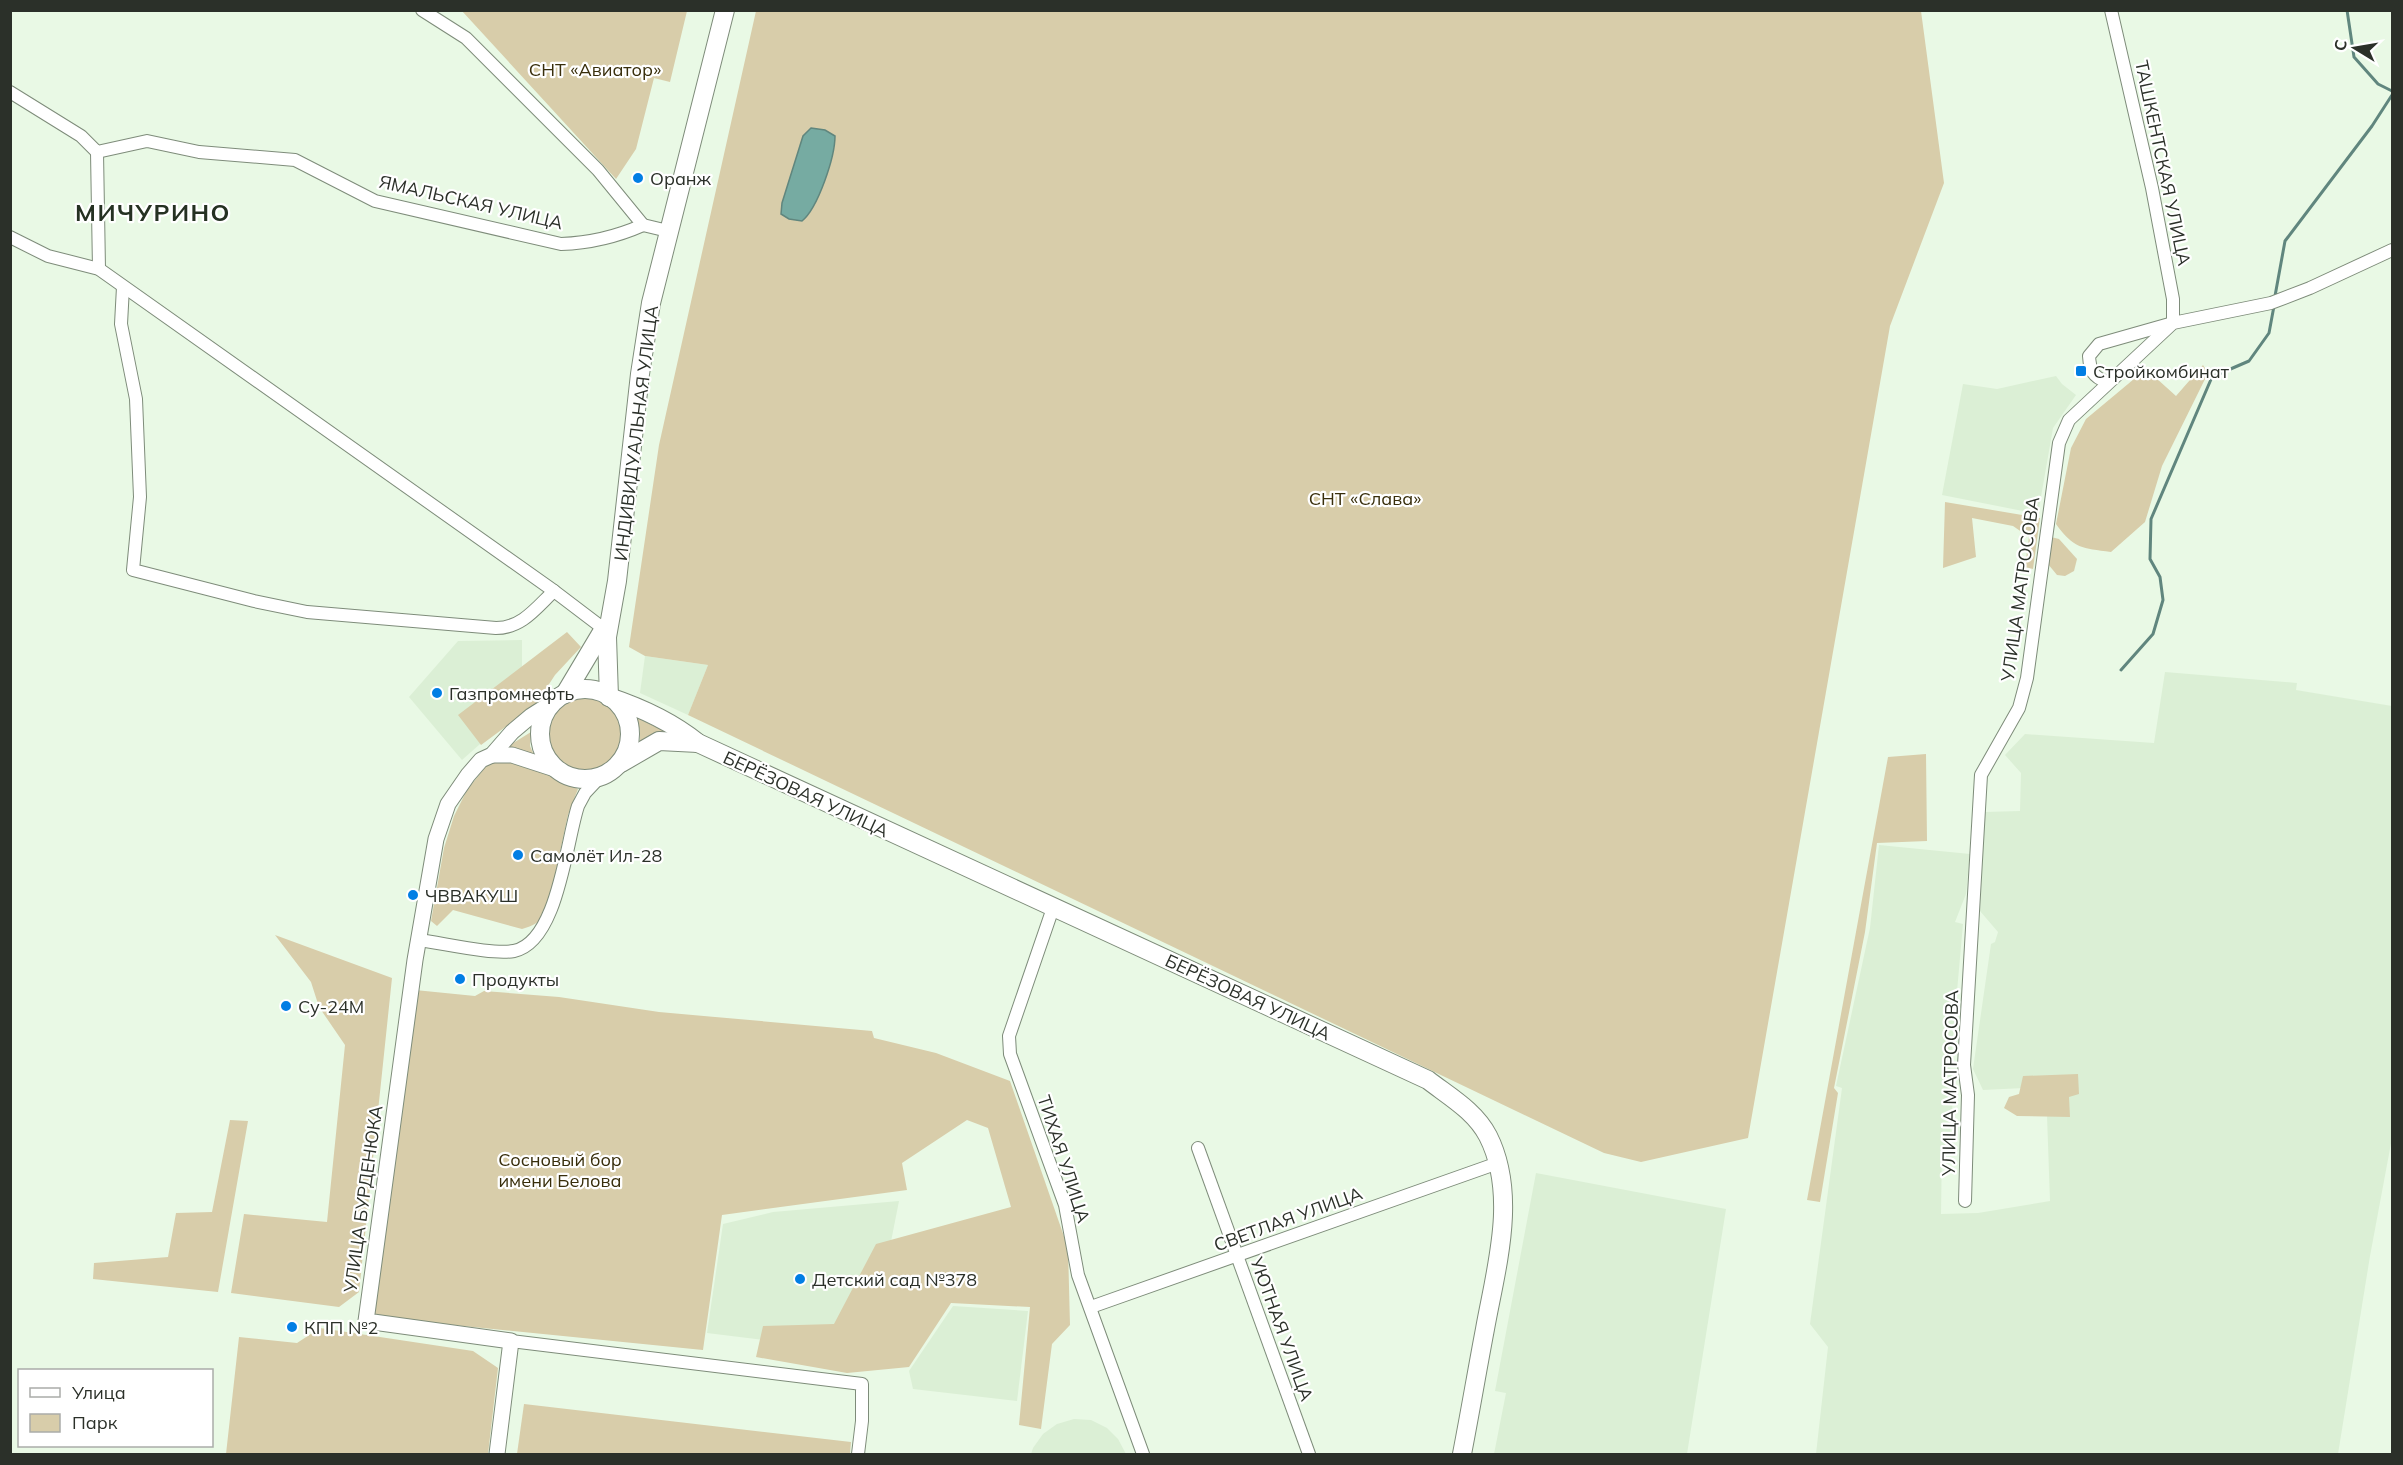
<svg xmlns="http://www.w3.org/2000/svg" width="2403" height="1465" viewBox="0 0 2403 1465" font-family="Mulish,sans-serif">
  <rect width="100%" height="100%" fill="#e9f9e5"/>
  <g fill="#dbefd5">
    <polygon points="2056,376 2062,384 2076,395 2053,428 2038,514 1942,495 1963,384 1997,389"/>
    <polygon points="522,640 522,707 462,760 409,697 458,641"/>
    <polygon points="645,656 708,665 688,715 640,693"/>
    <polygon points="2165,672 2297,683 2296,690 2392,706 2392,1138 2370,1256 2338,1454 1816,1454 1828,1347 1810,1324 1842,1088 1836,1086 1870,928 1879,845 1970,854 1966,894 1955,922 1963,924 1950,1070 1954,1085 1950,1135 1953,1136 1952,1144 1942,1146 1941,1214 1978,1213 2050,1201 2046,1087 1983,1090 1973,1069 1991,944 1995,942 1998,932 1980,911 1985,812 2020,811 2021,773 2005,755 2025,734 2154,743"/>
    <polygon points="1536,1173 1726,1209 1687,1454 1494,1454 1506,1393 1495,1391"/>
    <polygon points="899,1201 869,1353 707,1333 723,1224 773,1212"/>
    <polygon points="953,1306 1028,1311 1017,1401 913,1389 909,1371"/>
    <polygon points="1074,1419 1091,1420 1107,1428 1118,1439 1126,1454 1031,1454 1033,1448 1043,1434 1057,1424"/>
  </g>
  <g fill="#d8cdaa">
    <polygon points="462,11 687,11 670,82 654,78 636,149 616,179"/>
    <polygon points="756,11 1921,11 1944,183 1890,326 1748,1138 1641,1162 1604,1153 688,715 708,665 645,656 629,647 659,445"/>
    <path d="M2203 365 2208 373 2162 466 2145 522 2111 552C2082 548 2074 549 2056 524L2071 448 2086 419 2146 369 2176 396Z"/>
    <polygon points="1945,502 2040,518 2033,569 2025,567 2029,537 2013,526 1972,518 1976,557 1943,568"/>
    <polygon points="2051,537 2059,539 2077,559 2074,571 2065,576 2057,575 2048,564"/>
    <polygon points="567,632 581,647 555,675 536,704 481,745 458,715"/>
    <circle cx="585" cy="734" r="37"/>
    <polygon points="635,717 673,735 640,746 640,730"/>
    <polygon points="531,732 530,746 537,762 502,750"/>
    <polygon points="1926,754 1927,841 1877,843 1865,932 1834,1088 1838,1093 1820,1202 1807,1200 1888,757"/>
    <path d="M505 759 528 764 578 789 568 815 547 912C540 922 533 926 522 929L453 910 437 926 431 921 444 848 454 816 467 790 487 765Z"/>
    <polygon points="275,935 392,978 359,1292 339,1307 231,1293 244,1214 327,1222 345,1045 319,1007 311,982"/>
    <polygon points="415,990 475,996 484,991 559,997 659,1012 872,1031 874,1038 936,1053 1010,1081 1068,1248 1070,1325 1052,1344 1041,1429 1019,1425 1030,1307 951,1303 909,1367 847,1373 756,1357 763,1326 834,1324 876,1244 1011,1207 988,1128 967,1120 902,1163 907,1190 722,1215 703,1350 374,1317"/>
    <polygon points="2078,1074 2079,1094 2069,1097 2070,1117 2017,1116 2004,1108 2009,1097 2019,1094 2023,1076"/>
    <polygon points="230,1120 248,1121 218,1292 93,1279 94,1263 168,1257 176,1213 212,1212"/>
    <polygon points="320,1328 473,1351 498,1368 488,1454 226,1454 239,1337 297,1343"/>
    <polygon points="524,1404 851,1442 850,1454 517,1454"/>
  </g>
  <path fill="#76aba2" stroke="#60867e" stroke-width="1.5" d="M811 128 825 130 835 136C835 157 818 208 802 221L789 219 781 214 782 203 803 136Z"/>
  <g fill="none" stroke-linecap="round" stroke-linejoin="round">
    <g stroke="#60867e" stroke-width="3">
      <polyline points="2347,10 2354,57 2378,84 2392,91"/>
      <polyline points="2275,296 2285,241 2372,126 2392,95"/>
      <polyline points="2121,670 2153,634 2163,600 2160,577 2150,559 2151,519 2212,377 2249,361 2269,333 2274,306"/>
    </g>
    <defs>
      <g id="minor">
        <path d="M10 92 81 136 97 152 147 141 199 152 295 160 375 201 561 244C591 243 616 237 643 225L598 170 466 38 422 10"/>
        <polyline points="97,152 99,269"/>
        <polyline points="643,225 668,231"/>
        <polyline points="10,237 48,256 99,269 554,591 604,629"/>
        <path d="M123 287 121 324 136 399 140 497 133 570 254 601 307 612 496 628C522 628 536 608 554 591"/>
        <path d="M2107 382C2093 377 2090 371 2089 356L2099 344 2173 323V299L2152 188 2111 10"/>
        <polyline points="1053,908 1009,1036 1010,1054 1065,1205 1078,1275 1143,1454"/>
        <path d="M418 940C443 943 492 955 514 951 558 942 566 842 578 806L585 793 600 777"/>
        <polyline points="1198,1148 1309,1454"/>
        <polyline points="1965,1201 1968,1095 1964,1065 1981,775 2019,708 2027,678 2059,443 2069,420 2173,323 2271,303 2310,288 2392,250"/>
        <polyline points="1091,1307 1498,1163"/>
        <polyline points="511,1341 862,1384 862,1421 858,1454"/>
      </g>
      <g id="tertiary">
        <polyline points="492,755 512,755 558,770"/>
        <polyline points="497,1454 511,1341 366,1321 415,960 436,839 448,804 468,775 481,760 492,755 512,732 531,716 553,702"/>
      </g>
      <g id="secondary">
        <circle cx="585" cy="734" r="45"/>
        <polyline points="565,694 605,627"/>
        <path d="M609 697C642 708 672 722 698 743L1428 1080C1450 1097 1475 1111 1488 1136 1518 1195 1496 1268 1485 1329 1477 1371 1470 1413 1462 1454"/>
        <polyline points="609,697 607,637 617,581 640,374 651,303 725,10"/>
        <polyline points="621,763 659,741 698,743"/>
      </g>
    </defs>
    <use href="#minor" stroke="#7e8c7a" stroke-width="14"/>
    <use href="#tertiary" stroke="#7e8c7a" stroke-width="17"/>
    <use href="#secondary" stroke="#7e8c7a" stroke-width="20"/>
    <use href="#minor" stroke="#fff" stroke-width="12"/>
    <use href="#tertiary" stroke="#fff" stroke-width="15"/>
    <use href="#secondary" stroke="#fff" stroke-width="18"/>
  </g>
  <g fill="#017ee4" stroke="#fff" stroke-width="2">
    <circle cx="638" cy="178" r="6"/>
    <rect x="2075" y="365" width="12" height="12" rx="3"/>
    <circle cx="437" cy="693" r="6"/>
    <circle cx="518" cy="855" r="6"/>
    <circle cx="413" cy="895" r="6"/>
    <circle cx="460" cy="979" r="6"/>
    <circle cx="286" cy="1006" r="6"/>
    <circle cx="800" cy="1279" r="6"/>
    <circle cx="292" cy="1327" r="6"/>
  </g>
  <g text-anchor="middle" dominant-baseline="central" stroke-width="4.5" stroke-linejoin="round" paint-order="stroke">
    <g font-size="18" fill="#382e0b" stroke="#fff">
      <text x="595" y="69">СНТ «Авиатор»</text>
      <text x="1365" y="498">СНТ «Слава»</text>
      <text x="560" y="1159">Сосновый бор<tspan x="560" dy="21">имени Белова</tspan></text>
    </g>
    <g font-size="18" fill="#2b3029" stroke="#fff">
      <text transform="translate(2163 163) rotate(78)">ТАШКЕНТСКАЯ УЛИЦА</text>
      <text transform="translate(471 202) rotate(13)">ЯМАЛЬСКАЯ УЛИЦА</text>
      <text transform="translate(636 433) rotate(-83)">ИНДИВИДУАЛЬНАЯ УЛИЦА</text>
      <text transform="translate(2020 589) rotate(-82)">УЛИЦА МАТРОСОВА</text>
      <text transform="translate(806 794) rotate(25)">БЕРЁЗОВАЯ УЛИЦА</text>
      <text transform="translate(1248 997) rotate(25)">БЕРЁЗОВАЯ УЛИЦА</text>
      <text transform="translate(1950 1083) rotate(-89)">УЛИЦА МАТРОСОВА</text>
      <text transform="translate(1064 1159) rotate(72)">ТИХАЯ УЛИЦА</text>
      <text transform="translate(363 1199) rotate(-82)">УЛИЦА БУРДЕНЮКА</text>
      <text transform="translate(1288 1219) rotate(-20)">СВЕТЛАЯ УЛИЦА</text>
      <text transform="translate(1282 1329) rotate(70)">УЮТНАЯ УЛИЦА</text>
    </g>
    <g font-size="18" fill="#2b3029" stroke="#fff" text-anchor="start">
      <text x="650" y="178">Оранж</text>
      <text x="2093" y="371">Стройкомбинат</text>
      <text x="449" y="693">Газпромнефть</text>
      <text x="530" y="855">Самолёт Ил-28</text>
      <text x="425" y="895">ЧВВАКУШ</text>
      <text x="472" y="979">Продукты</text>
      <text x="298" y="1006">Су-24М</text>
      <text x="812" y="1279">Детский сад №378</text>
      <text x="304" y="1327">КПП №2</text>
    </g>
    <g font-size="24" font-weight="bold" letter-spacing="1.5" fill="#253122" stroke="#fff">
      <text x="153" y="212">МИЧУРИНО</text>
    </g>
  </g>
  <rect width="2403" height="1465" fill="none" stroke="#2b3029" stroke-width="24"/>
  <rect x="18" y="1369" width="195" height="78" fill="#ffffff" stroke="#aaaca9" stroke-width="1.5"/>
  <rect x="30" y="1388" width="30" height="9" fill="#ffffff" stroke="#aaaca9" stroke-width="1.5"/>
  <text x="72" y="1399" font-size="18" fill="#2b3029">Улица</text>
  <rect x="30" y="1414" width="30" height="18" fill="#d8cdaa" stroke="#aaaca9" stroke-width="1.5"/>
  <text x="72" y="1429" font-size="18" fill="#2b3029">Парк</text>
  <g transform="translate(2355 48) rotate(281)" stroke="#ffffff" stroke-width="4.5" paint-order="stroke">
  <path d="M0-4.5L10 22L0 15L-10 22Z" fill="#2b3029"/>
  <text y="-9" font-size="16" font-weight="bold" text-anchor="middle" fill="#2b3029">С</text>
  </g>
</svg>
